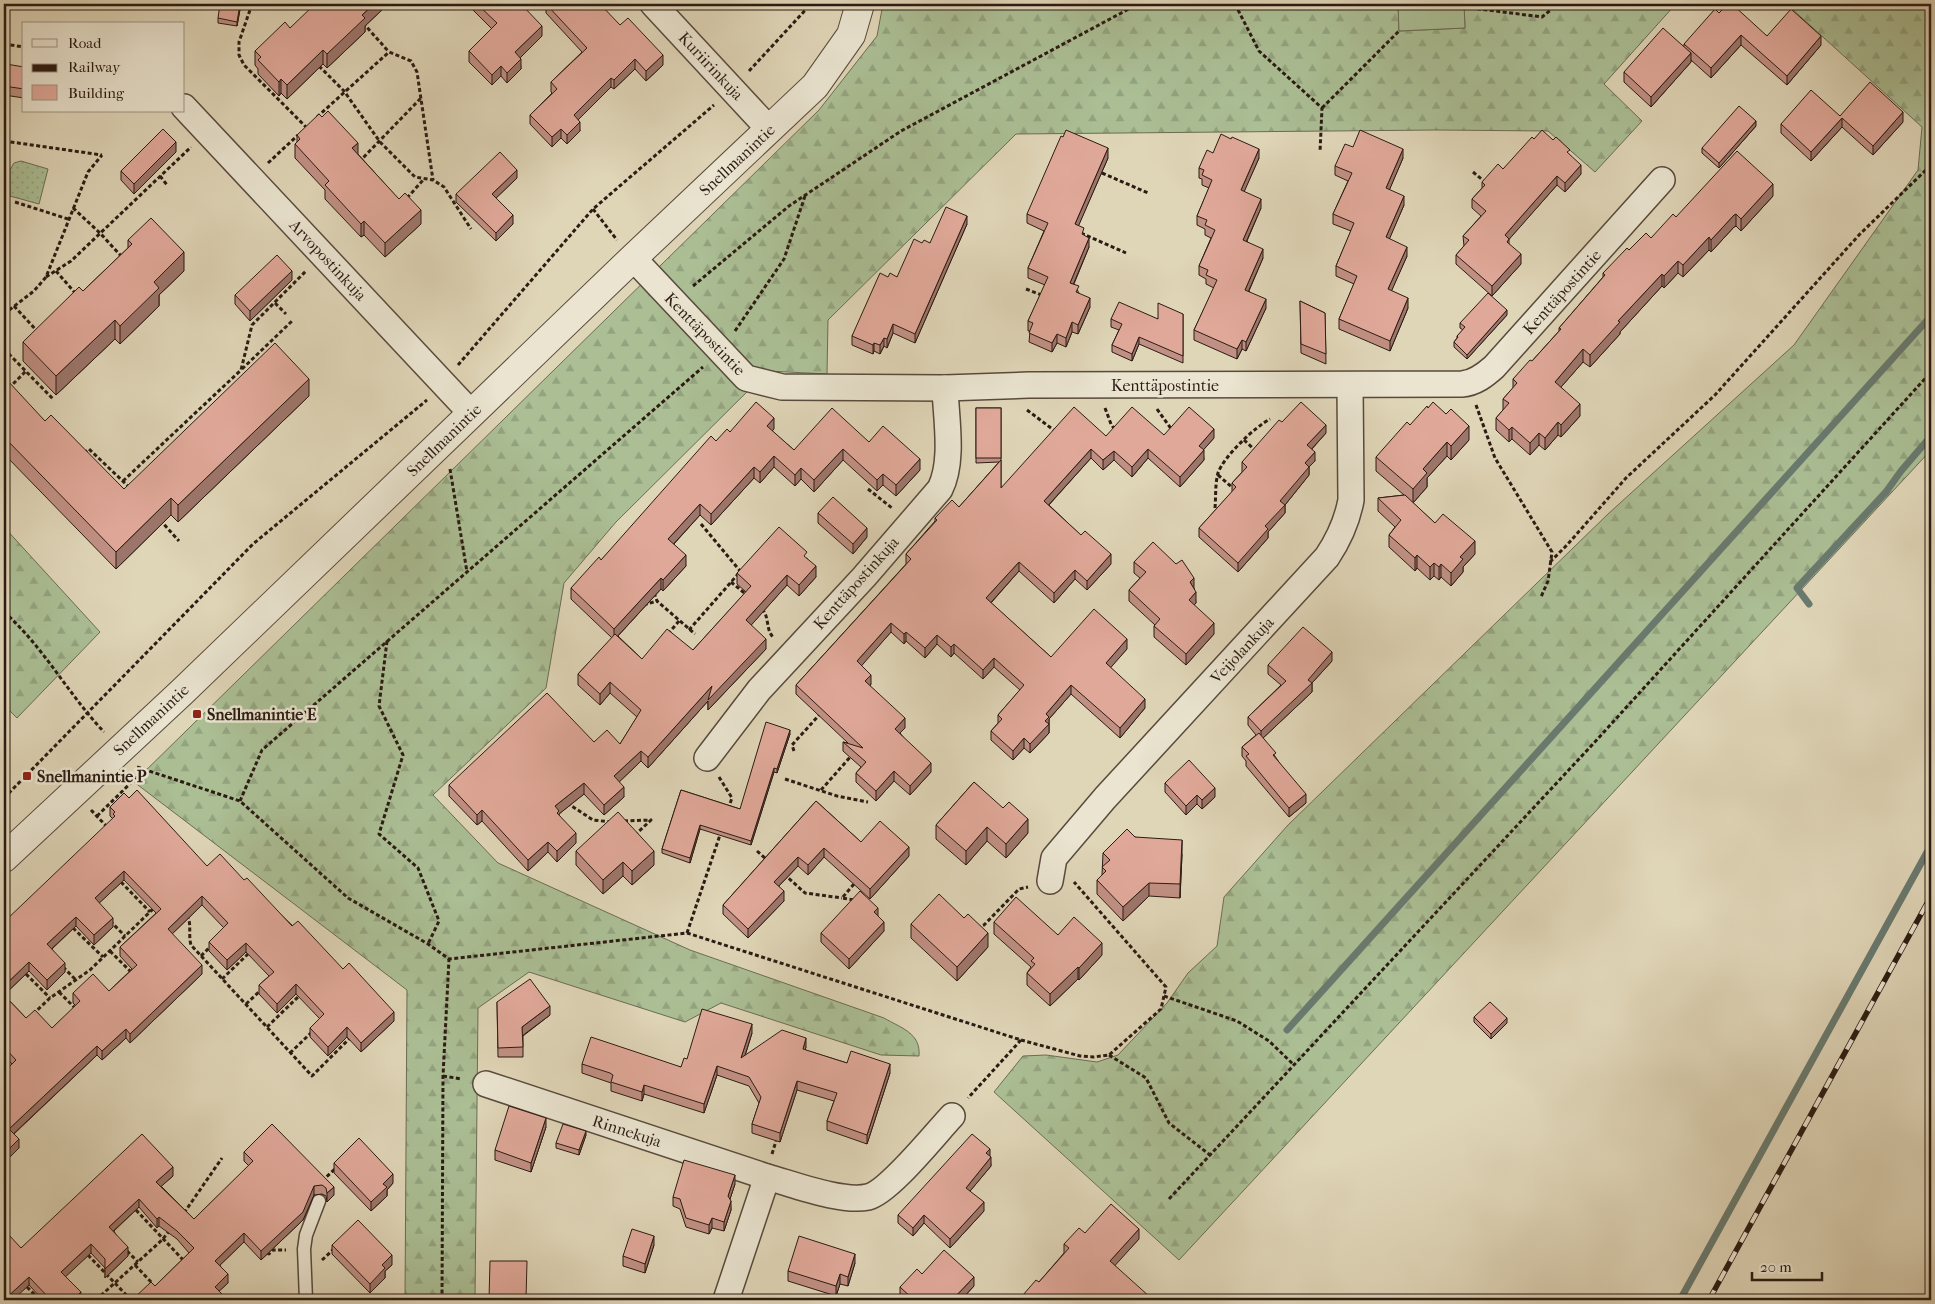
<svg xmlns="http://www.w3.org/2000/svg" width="1935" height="1304" viewBox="0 0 1935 1304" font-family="'IM FELL French Canon',serif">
  <defs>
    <pattern id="grass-dots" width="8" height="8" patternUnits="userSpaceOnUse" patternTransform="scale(1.25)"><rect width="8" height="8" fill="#abbe94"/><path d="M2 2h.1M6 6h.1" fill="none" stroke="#93a37f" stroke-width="1.8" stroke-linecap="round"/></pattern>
    <pattern id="forest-firs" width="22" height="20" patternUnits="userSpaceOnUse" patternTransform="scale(1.25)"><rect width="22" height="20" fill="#abbe94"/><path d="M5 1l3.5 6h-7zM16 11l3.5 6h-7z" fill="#93a37f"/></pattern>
  </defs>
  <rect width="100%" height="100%" fill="#dfd5b7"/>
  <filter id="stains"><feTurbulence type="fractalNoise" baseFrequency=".004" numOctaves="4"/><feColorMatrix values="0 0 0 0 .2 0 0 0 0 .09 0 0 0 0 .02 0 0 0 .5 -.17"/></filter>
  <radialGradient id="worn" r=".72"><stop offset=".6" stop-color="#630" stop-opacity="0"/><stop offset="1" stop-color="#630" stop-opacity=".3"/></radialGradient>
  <polygon fill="url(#grass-dots)" stroke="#6b6c54" points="21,161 48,169 39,204 10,196 10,170 14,163"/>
  <g fill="url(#forest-firs)" stroke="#6b6c54">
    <path d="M883 4H1398L1399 31 1465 28 1464 4H1931V450L1179 1260 994 1092 1023 1056 1046 1055 1097 1062 1118 1055 1167 1003 1188 973 1217 946 1224 897 1288 825 1608 514 1794 345 1918 170 1922 127 1791 8 1674 6 1604 84 1642 121 1595 172 1548 131 1436 130 1016 134 828 320 827 374 768 371 616 522 564 583 546 688 433 795 498 863 690 950 884 1018C901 1028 921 1033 919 1056L881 1055 721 1003 685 1022 529 972 478 1008 475 1300H405L407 990 134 782 819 110 877 36Z"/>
    <polygon points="4,527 100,632 17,718 4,705"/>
  </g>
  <polygon fill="#abbe94" stroke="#6b6c54" points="1398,4 1464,4 1465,28 1399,31"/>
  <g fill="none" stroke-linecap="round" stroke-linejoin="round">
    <g stroke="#697a6f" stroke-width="7">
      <polyline points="1809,604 1797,588 1886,492 1901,471 1931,436"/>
      <polyline points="1287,1030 1931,316"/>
      <polyline points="1680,1300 1931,845"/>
    </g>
    <defs>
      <polyline id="service" points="306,1300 304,1249 306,1235 319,1201"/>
      <g id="minor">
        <polyline points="653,4 769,129"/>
        <polyline points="184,107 471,413"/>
        <path d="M633 258 746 378 782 387 945 388 1029 385 1462 384C1475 383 1485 375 1494 367L1662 180"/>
        <path d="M707 758 759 690 864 577 940 489C954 461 946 419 945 388"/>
        <path d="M1050 881 1054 858 1105 798 1327 557C1339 539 1347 522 1351 500L1350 385"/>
        <polyline points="486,1084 767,1177"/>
        <path d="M726 1300 767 1177C793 1184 842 1203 868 1197 889 1192 935 1134 952 1116"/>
      </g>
      <polyline id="tertiary" points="4,858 182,692 633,258 815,86 851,35 860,4"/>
    </defs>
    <use href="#service" stroke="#584a3c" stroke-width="15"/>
    <use href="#minor" stroke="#584a3c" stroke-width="28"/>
    <use href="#tertiary" stroke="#584a3c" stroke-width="30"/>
    <g stroke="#2b1b13" stroke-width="3" stroke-dasharray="4 2.5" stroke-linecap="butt">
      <polyline points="252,4 239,42 239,55 244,65 306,127"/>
      <polyline points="1235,4 1259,51 1322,108 1320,152"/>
      <polyline points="1464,7 1542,17 1558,4"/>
      <polyline points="363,23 389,52"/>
      <polyline points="4,44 24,47"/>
      <polyline points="319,66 344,91 380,142 415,177 433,180 444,187 471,229"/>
      <polyline points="749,71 811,4"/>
      <polyline points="1322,108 1399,31"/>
      <polyline points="4,117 8,106"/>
      <polyline points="317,117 389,52 411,61 417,72 433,180"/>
      <polyline points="4,141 102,155"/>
      <polyline points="359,162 421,98"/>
      <polyline points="268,163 298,135"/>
      <polyline points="1473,172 1485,182"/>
      <polyline points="1102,173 1148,193"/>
      <polyline points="160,176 167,185"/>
      <polyline points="407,198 424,179"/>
      <polyline points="15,202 68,219"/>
      <polyline points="73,208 100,233 122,257"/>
      <polyline points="593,209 617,240"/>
      <polyline points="1081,233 1126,253"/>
      <polyline points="56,271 76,294"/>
      <polyline points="46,277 71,261 191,147"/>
      <polyline points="693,286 789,206 901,131 1138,4"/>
      <polyline points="1026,289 1044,296"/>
      <polyline points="275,303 286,314"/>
      <polyline points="14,306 37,331"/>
      <polyline points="4,314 34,291 46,277 88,172 102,155"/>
      <polyline points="735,331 784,259 805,196"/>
      <polyline points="4,349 54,400"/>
      <polyline points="458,365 593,209 714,105"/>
      <polyline points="242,369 292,321"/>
      <polyline points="4,393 26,371"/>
      <polyline points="1476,405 1495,458 1552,552 1548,581 1541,597"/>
      <polyline points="1105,408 1111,424 1115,430"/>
      <polyline points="1157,409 1172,430"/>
      <polyline points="1027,410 1055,431"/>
      <polyline points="1244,440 1256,451"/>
      <polyline points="84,453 89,449 130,488"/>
      <polyline points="450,469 467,572"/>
      <polyline points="1218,475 1234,489"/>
      <polyline points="123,481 241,370 252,325 306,271"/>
      <polyline points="868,489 892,508"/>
      <path d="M1215 508C1216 496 1215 484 1218 473 1224 456 1255 427 1270 419"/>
      <polyline points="160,520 179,541"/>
      <polyline points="701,524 741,572"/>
      <polyline points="1550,562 1567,545 1626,478 1715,395 1859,235 1931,165"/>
      <polyline points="731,582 748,596"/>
      <polyline points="654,593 657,601 695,634"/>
      <polyline points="644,602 647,604 657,601"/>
      <path d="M762 609C770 617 765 630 774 638"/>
      <path d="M4 612C43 646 68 694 104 732"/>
      <polyline points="689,630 739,573"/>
      <polyline points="668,634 679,621"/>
      <polyline points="387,641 379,706 403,755 379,834 418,868 439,921 428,944"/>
      <polyline points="794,751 792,745 821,713"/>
      <polyline points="137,767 240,801 348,898 428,944 449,959 687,933 1021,1040 968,1098"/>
      <polyline points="719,777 732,798 728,809"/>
      <polyline points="785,779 837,796 868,802"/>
      <polyline points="821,790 852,755"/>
      <polyline points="4,798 253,544 427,400"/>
      <polyline points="240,801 262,750 703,367"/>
      <polyline points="567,803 593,820 611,822"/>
      <polyline points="91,810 109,829"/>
      <polyline points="97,816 145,769"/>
      <polyline points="624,821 651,820 635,835"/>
      <polyline points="757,851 766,859"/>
      <polyline points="784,874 805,893 842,898"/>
      <polyline points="121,882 150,912"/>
      <polyline points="854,884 842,898 855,900"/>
      <path d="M187 915C192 924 188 935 191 945L312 1076 349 1039"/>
      <polyline points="110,921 125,936"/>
      <polyline points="73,928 103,957"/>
      <polyline points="977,928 984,925 1019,889 1028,887"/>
      <polyline points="687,933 721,832"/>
      <polyline points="110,951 133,974"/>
      <polyline points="201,956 212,945"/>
      <polyline points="63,967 76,980"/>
      <polyline points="26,974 50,998"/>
      <polyline points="222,979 248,954"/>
      <polyline points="59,992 76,1009"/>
      <polyline points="1164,996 1237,1021 1269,1041 1294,1065"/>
      <polyline points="246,1004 261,990"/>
      <polyline points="33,1014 50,998 90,970 154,908"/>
      <polyline points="267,1027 299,996"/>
      <polyline points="1021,1040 1080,1056 1094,1057 1109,1055 1161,1009 1166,987 1074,882"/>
      <polyline points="290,1053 313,1031"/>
      <polyline points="1109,1055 1146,1078 1169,1123 1210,1155"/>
      <polyline points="4,1061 12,1069"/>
      <polyline points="443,1076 462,1079"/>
      <polyline points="772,1154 776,1141"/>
      <polyline points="322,1181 336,1168"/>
      <polyline points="1169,1199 1593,744 1931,372"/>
      <polyline points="136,1210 185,1262"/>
      <polyline points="184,1213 222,1158"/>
      <polyline points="127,1251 138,1262"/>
      <polyline points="267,1253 269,1254 273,1250 286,1250"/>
      <polyline points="88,1255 131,1300"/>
      <polyline points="322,1260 336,1247"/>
      <polyline points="135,1265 152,1283"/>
      <polyline points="27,1287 40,1300"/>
      <polyline points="96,1300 162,1240 170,1230"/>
      <polyline points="442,1300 443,1076 449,959"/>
    </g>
    <use href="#service" stroke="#eae4d0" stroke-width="12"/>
    <use href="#minor" stroke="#eae4d0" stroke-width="25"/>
    <use href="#tertiary" stroke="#eae4d0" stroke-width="28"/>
    <defs>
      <polyline id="rail" points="1709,1300 1931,896"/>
    </defs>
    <use href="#rail" stroke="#2b1b13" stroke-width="5.5"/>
    <use href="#rail" stroke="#eae4d0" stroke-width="4" stroke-dasharray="11" stroke-linecap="butt"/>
  </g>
  <g fill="#c19084" stroke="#2b1b13">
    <polygon points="241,4 237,26 218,23 218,18"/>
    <polygon points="384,4 384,8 365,26 365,32 327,68 323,64 287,99 281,93 279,96 258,74 258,69 255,65 255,51 290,28"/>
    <polygon points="463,4 504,4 511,10 542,36 520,58 521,69 507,83 501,76 492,85 469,62 469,51 492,29 470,7 468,9"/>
    <polygon points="546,4 620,25 663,65 646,81 635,69 614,89 611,87 578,120 580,131 567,144 561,138 552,147 530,124 530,115 552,93 551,92 551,82 582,52 546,13"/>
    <polygon points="1719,13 1767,36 1821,45 1787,85 1741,45 1711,78 1691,60 1691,62 1651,107 1624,82 1624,72 1684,46 1684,44"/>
    <polygon points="24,67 24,98 4,95 4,77"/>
    <polygon points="1840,116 1903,122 1873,155 1842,127 1811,161 1781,133 1781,124"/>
    <polygon points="1756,126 1719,168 1702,153 1702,148"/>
    <polygon points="297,135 358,154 421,224 385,257 364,235 361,237 325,199 325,190 295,158 295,144 297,142"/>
    <polygon points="1534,139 1570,155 1581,174 1565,192 1557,185 1509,239 1509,244 1521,264 1492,296 1456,264 1456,255 1464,246 1463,236 1481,216 1472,208 1472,199 1482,188 1482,182 1503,169"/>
    <polygon points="1353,147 1403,158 1389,190 1404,205 1389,239 1407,256 1391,291 1408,308 1390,351 1339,329 1339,319 1354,284 1336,276 1336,266 1351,231 1333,224 1333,214 1348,181 1335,175 1335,166"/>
    <polygon points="176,152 134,194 121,180 121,171"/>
    <polygon points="1213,153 1259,158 1244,191 1261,208 1247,241 1263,258 1249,291 1266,308 1246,351 1242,349 1237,359 1194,340 1194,330 1214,288 1206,284 1206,279 1199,275 1199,266 1211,238 1205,235 1205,229 1197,225 1197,216 1209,188 1202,185 1202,179 1199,178 1199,168"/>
    <polygon points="1108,158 1078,226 1084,235 1089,247 1074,284 1079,293 1090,307 1078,334 1072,332 1066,347 1057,343 1052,352 1029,342 1030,331 1028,331 1028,321 1045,285 1028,278 1028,268 1044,231 1027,223 1027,214"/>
    <polygon points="517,178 496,198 513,224 496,241 456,202 456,194"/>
    <polygon points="1773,196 1741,231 1736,226 1734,227 1711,252 1709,250 1683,277 1678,273 1664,288 1662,286 1620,332 1620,334 1590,367 1583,362 1561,387 1580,416 1561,437 1558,435 1545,450 1539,445 1530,455 1512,439 1509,442 1496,430 1496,418 1503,410 1503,399 1513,388 1513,379 1532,361 1559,331 1559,328 1603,277 1603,273 1629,250 1651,238 1676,217"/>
    <polygon points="967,224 915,343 893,333 887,348 884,346 880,354 874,351 873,354 852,345 852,336 888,277 897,277 922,243 930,243"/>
    <polygon points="128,240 184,271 159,295 159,306 120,344 115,339 56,395 23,361 23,342 83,291 128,248"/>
    <polygon points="292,280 250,321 235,304 235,295"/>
    <polygon points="1300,301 1325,313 1326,364 1301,353"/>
    <polygon points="1183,314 1183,363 1139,344 1132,361 1112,352 1112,345 1119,330 1111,327 1111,319 1158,319"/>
    <polygon points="1507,315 1467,359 1454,347 1454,342 1457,338 1457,336 1463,330 1460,328 1460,323"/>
    <polygon points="4,383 45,421 124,489 309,396 178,522 171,515 116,569 4,454"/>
    <polygon points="976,408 1001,408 1001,488 1106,436 1164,435 1214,438 1203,450 1204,460 1180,487 1148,458 1132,477 1114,460 1103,470 1091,458 1049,505 1111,564 1087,590 1075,579 1054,603 1019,571 991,603 1051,657 1127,649 1110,667 1145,708 1120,738 1071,694 1049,719 1049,733 1030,753 1024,748 1013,760 991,740 991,731 998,723 998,715 1020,690 994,667 983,679 954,653 951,657 937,644 925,658 906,641 904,644 891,632 861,665 871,684 870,686 905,728 900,733 931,772 910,795 894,781 876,801 856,782 856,773 861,767 843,751 843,742 848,743 796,694 796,685 906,564 906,554 935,521 935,518 959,507 999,462 976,463"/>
    <polygon points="1282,422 1326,433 1312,449 1315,461 1309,467 1309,475 1285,505 1285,513 1268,532 1268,538 1238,572 1199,537 1199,528 1232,492 1232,483 1242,472 1242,462"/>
    <polygon points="1410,425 1469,440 1451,460 1447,456 1427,478 1427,487 1413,503 1435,523 1475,554 1463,567 1463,572 1451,586 1441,577 1439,580 1434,576 1430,580 1417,568 1415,571 1389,547 1389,535 1395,527 1378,511 1378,498 1404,495 1376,471 1376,457"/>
    <polygon points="774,429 772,431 794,450 869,442 920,470 896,496 883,485 877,491 843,460 814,492 801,479 795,486 774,467 760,483 754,478 711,525 700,515 674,544 686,566 663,591 661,589 618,636 642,659 693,650 746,592 737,584 737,573 807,558 816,577 799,596 787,585 751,625 766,649 708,710 708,701 648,768 641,761 619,782 624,797 604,815 584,794 559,814 559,815 576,843 557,862 548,852 528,871 482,821 477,825 449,796 449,785 594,742 620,744 637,717 610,693 600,705 578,685 578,674 612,638 571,599 571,588 601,560 716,441 730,432"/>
    <polygon points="818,513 867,537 853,554 818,523"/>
    <polygon points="1134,562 1194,588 1196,603 1194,605 1214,634 1186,665 1154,637 1154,626 1155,625 1129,601 1129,590 1140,578 1134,573"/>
    <polygon points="1332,661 1312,683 1312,692 1263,738 1306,803 1289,817 1246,766 1246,761 1242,756 1242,747 1256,735 1248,725 1248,717 1281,685 1268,674 1268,665"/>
    <polygon points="790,734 777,773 774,772 751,845 700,829 690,863 662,853 662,849 681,790 740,809"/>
    <polygon points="974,782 1028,833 1006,858 987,841 966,865 936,839 936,825"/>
    <polygon points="1165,783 1215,797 1202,809 1197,804 1186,815 1165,792"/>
    <polygon points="129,798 207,866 244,880 394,1021 361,1052 347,1037 328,1056 310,1037 310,1028 320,1019 296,994 277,1013 259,994 259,985 269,976 246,952 227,970 209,951 209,942 224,928 202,905 172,934 202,974 130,1043 126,1038 102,1060 97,1055 14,1134 19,1148 4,1163 4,1072 12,1064 4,1056 4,995 26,1018 52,1028 76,1006 73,1003 73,993 109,991 132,969 120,956 120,947 156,913 124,880 99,903 113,927 94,945 76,926 52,949 65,972 47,990 29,971 4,995 113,819 110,816 110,807"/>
    <polygon points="816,801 861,842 909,856 870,899 824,857 808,875 798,866 779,886 784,901 748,938 723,914 723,905"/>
    <polygon points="1135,837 1182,854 1180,898 1149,896 1123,921 1097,894 1097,880 1102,875 1103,853"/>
    <polygon points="576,851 654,865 632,885 623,876 603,894 576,865"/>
    <polygon points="878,916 884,931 849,969 821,942 821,933"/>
    <polygon points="964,918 988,947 957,981 911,938 911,924"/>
    <polygon points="994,922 1058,935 1102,955 1079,980 1078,979 1050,1006 1027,985 1027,973 1031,967 994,934"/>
    <polygon points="497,1002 550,1015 523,1036 523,1057 498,1057"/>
    <polygon points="1474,1017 1507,1023 1491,1039 1474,1022"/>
    <polygon points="752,1033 745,1056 806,1047 805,1050 847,1063 890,1073 867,1144 827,1130 827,1121 834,1101 797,1090 780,1142 752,1133 752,1124 759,1103 749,1086 717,1075 704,1113 644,1094 642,1101 611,1091 611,1083 582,1073 582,1064 681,1067 687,1059"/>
    <polygon points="272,1124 334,1195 327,1202 326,1196 322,1194 314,1195 303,1220 261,1260 244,1242 220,1265 228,1283 219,1291 225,1300 155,1286 189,1253 177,1239 159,1226 157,1228 139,1207 114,1231 128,1256 105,1278 105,1268 91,1253 65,1276 81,1300 43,1300 29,1285 21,1248 173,1176 161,1186 194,1219 249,1166 244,1161 244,1152"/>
    <polygon points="546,1127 531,1172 495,1160 495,1150"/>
    <polygon points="586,1135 579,1155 556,1148 556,1143"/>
    <polygon points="990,1156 991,1166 970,1191 984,1211 950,1248 924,1223 913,1236 898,1223 898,1215"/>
    <polygon points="334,1163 393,1183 387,1190 387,1196 371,1211 334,1173"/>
    <polygon points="735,1184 730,1199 731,1210 724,1231 712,1228 709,1234 686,1227 680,1209 673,1206 673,1197"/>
    <polygon points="1085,1233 1139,1239 1114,1265 1150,1300 1023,1300 1023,1295 1039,1282 1064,1253 1064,1244"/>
    <polygon points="332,1245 392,1265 385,1271 385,1278 370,1293 332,1254"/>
    <polygon points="654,1245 645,1273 623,1266 623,1256"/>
    <polygon points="855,1263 848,1286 840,1284 836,1296 788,1281 788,1271"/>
    <polygon points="922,1274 974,1286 961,1300 904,1300 900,1297 900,1287"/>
  </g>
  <g fill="#9d766b" stroke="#2b1b13">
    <polygon points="240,4 241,4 237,26 237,22"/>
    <polygon points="374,4 384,4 384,8 365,26 365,32 327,68 327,54 362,15"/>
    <polygon points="468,4 470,4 470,7 468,9"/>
    <polygon points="542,26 542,36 515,63 515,52"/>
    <polygon points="1741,35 1741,45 1711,78 1711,68"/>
    <polygon points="1821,36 1821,45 1787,85 1787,76"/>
    <polygon points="323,50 323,64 287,99 287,85"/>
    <polygon points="1691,53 1691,62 1651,107 1651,97"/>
    <polygon points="663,55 663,65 646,81 646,71"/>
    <polygon points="521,59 521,69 507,83 507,73"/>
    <polygon points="635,59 635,69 614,89 614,80"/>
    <polygon points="501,66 501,76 492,85 492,75"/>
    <polygon points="611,78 611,87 574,124 574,115"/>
    <polygon points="281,79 281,93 279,96 279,82"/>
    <polygon points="1903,112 1903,122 1873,155 1873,146"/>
    <polygon points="1842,118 1842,127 1811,161 1811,152"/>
    <polygon points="1756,121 1756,126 1719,168 1719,163"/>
    <polygon points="580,122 580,131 567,144 567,135"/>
    <polygon points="561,129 561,138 552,147 552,137"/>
    <polygon points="176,142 176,152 134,194 134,184"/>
    <polygon points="358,143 358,157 352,148"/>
    <polygon points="1108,148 1108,158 1075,234 1075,224"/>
    <polygon points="1259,149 1259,158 1241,199 1241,190"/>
    <polygon points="1403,149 1403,158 1386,198 1386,188"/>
    <polygon points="1581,165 1581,174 1565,192 1565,183"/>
    <polygon points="517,170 517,178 492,202 492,194"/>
    <polygon points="1557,176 1557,185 1505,244 1505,235"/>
    <polygon points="1773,184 1773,196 1741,231 1741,219"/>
    <polygon points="1404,196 1404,205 1386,247 1386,237"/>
    <polygon points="1261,199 1261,208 1243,249 1243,240"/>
    <polygon points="421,210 421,224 385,257 385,243"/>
    <polygon points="1736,214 1736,226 1734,227 1711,252 1711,240 1734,215"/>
    <polygon points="513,215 513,224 496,241 496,233"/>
    <polygon points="967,216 967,224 915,343 915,334"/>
    <polygon points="364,221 364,235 361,237 361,224"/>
    <polygon points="1709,237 1709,250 1683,277 1683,265"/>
    <polygon points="1089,238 1089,247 1070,292 1070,283"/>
    <polygon points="1407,247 1407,256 1388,299 1388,289"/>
    <polygon points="1263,249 1263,258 1245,299 1245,290"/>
    <polygon points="184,252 184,271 159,295 159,306 120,344 120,326 154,282"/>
    <polygon points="1521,254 1521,264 1492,296 1492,286"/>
    <polygon points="1678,261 1678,273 1664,288 1664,276"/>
    <polygon points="292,271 292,280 250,321 250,311"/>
    <polygon points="1662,274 1662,286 1620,332 1620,334 1590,367 1590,355 1618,321"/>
    <polygon points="1090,298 1090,307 1078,334 1078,325"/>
    <polygon points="1408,298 1408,308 1390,351 1390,341"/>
    <polygon points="1266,299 1266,308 1246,351 1246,342"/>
    <polygon points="1507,310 1507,315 1467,359 1467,355"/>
    <polygon points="115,320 115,339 56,395 56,376"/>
    <polygon points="1072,322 1072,332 1066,347 1066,338"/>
    <polygon points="893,324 893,333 887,348 887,339"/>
    <polygon points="1057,334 1057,343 1052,352 1052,343"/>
    <polygon points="1139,337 1139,344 1132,361 1132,354"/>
    <polygon points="884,338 884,346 880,354 880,345"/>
    <polygon points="1242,340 1242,349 1237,359 1237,349"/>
    <polygon points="874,343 874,351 873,354 873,345"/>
    <polygon points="1583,349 1583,362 1555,394 1555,382"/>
    <polygon points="309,379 309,396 178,522 178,505"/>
    <polygon points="1580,404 1580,416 1561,437 1561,425"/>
    <polygon points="774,418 774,429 767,437 767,426"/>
    <polygon points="1558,422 1558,435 1545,450 1545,438"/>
    <polygon points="1326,425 1326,433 1307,454 1307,445"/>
    <polygon points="1469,426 1469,440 1451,460 1451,446"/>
    <polygon points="1512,427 1512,439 1509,442 1509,430"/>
    <polygon points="1214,429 1214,438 1199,455 1199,446"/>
    <polygon points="1539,433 1539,445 1530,455 1530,443"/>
    <polygon points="1447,442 1447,456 1427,478 1427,487 1413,503 1413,489 1423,469"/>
    <polygon points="843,449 843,460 814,492 814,480"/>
    <polygon points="1091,449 1091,458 1044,510 1044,501"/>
    <polygon points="1148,449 1148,458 1132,477 1132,467"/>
    <polygon points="1204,450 1204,460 1180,487 1180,477"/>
    <polygon points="1114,451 1114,460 1103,470 1103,460"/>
    <polygon points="1315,452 1315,461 1309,467 1309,475 1285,505 1285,513 1268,532 1268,538 1238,572 1238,563 1265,526 1280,501 1305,463"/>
    <polygon points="774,456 774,467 760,483 760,472"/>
    <polygon points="920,459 920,470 896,496 896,485"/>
    <polygon points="754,467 754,478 711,525 711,514"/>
    <polygon points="801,468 801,479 795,486 795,475"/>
    <polygon points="883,474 883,485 877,491 877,480"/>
    <polygon points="171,498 171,515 116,569 116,552"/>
    <polygon points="700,504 700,515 668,550 668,539"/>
    <polygon points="867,528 867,537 853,554 853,544"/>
    <polygon points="1475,541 1475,554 1463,567 1463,572 1451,586 1451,573 1460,557"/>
    <polygon points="1111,554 1111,564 1087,590 1087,581"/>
    <polygon points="686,555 686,566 663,591 663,580"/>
    <polygon points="1417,555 1417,568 1415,571 1415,558"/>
    <polygon points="1019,562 1019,571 986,608 986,598"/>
    <polygon points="1434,563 1434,576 1430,580 1430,567"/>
    <polygon points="1441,564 1441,577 1439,580 1439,567"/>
    <polygon points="816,566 816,577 799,596 799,585"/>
    <polygon points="1075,570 1075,579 1054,603 1054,593"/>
    <polygon points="787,575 787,585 746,631 746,620"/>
    <polygon points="661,578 661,589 614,640 614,629"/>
    <polygon points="1194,578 1194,589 1190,582"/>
    <polygon points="1196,592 1196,603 1189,611 1189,600"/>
    <polygon points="891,623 891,632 857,671 857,661"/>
    <polygon points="1214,623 1214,634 1186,665 1186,654"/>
    <polygon points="906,632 906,641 904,644 904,634"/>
    <polygon points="937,635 937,644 925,658 925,648"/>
    <polygon points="766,639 766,649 708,710 708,701 648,768 648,757 712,686"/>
    <polygon points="1127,639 1127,649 1106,673 1106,663"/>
    <polygon points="954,644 954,653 951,657 951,647"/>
    <polygon points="1332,652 1332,661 1312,683 1312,692 1261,740 1261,731"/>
    <polygon points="994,658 994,667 983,679 983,670"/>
    <polygon points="871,675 871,684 865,691 865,681"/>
    <polygon points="610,682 610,693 600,705 600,694"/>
    <polygon points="1071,685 1071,694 1049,719 1049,733 1030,753 1030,744 1046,714"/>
    <polygon points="1145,699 1145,708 1120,738 1120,728"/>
    <polygon points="905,718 905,728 895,738 895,729"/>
    <polygon points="790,730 790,734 777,773 777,769"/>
    <polygon points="1024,738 1024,748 1013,760 1013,751"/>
    <polygon points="641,751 641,761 614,787 614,776"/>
    <polygon points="931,763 931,772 910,795 910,786"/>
    <polygon points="774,768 774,772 751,845 751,841"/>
    <polygon points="894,771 894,781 876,801 876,791"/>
    <polygon points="584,783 584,794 559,814 559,821 555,806"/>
    <polygon points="624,787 624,797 604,815 604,805"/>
    <polygon points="1215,788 1215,797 1202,809 1202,800"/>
    <polygon points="1306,794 1306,803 1289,817 1289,808"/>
    <polygon points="1197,795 1197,804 1186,815 1186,806"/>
    <polygon points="482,810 482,821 477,825 477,815"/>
    <polygon points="1028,819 1028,833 1006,858 1006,844"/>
    <polygon points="700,825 700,829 690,863 690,858"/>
    <polygon points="987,827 987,841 966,865 966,851"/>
    <polygon points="576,833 576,843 557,862 557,851"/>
    <polygon points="1182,840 1182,854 1180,898 1180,884"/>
    <polygon points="548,842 548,852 528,871 528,860"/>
    <polygon points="909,847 909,856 870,899 870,889"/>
    <polygon points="824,848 824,857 808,875 808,865"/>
    <polygon points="654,851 654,865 632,885 632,871"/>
    <polygon points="798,857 798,866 774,891 774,882"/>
    <polygon points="623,862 623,876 603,894 603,880"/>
    <polygon points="124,871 124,880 95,907 95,898"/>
    <polygon points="1149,883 1149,896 1123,921 1123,907"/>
    <polygon points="784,891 784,901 748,938 748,929"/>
    <polygon points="202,896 202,905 168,938 168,929"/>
    <polygon points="878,908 878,918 874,912"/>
    <polygon points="76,917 76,926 47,953 47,944"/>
    <polygon points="113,918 113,927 94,945 94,935"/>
    <polygon points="884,922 884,931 849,969 849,959"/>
    <polygon points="988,933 988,947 957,981 957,967"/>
    <polygon points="246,943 246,952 227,970 227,960"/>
    <polygon points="1102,943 1102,955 1079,980 1079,968"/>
    <polygon points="29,962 29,971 4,995 4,986"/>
    <polygon points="65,963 65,972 47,990 47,980"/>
    <polygon points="202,965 202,974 130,1043 130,1034"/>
    <polygon points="1078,967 1078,979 1050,1006 1050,994"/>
    <polygon points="296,984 296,994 277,1013 277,1004"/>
    <polygon points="550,1006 550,1015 522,1036 522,1027"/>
    <polygon points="394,1012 394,1021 361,1052 361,1043"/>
    <polygon points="1507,1018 1507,1023 1491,1039 1491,1034"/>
    <polygon points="752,1024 752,1033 741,1068 741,1058"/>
    <polygon points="347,1027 347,1037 328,1056 328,1047"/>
    <polygon points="126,1029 126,1038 102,1060 102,1051"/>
    <polygon points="806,1038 806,1047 803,1058 803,1049"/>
    <polygon points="97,1046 97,1055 9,1138 9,1129"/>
    <polygon points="890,1064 890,1073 867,1144 867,1135"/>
    <polygon points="717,1066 717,1075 704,1113 704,1104"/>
    <polygon points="797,1081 797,1090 780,1142 780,1133"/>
    <polygon points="644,1085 644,1094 642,1101 642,1092"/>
    <polygon points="546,1118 546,1127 531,1172 531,1163"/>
    <polygon points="586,1131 586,1135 579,1155 579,1150"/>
    <polygon points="19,1139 19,1148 4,1163 4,1154"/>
    <polygon points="990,1149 990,1157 986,1153"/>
    <polygon points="991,1157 991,1166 966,1196 966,1188"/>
    <polygon points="173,1167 173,1176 156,1191 156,1182"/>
    <polygon points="393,1174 393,1183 387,1190 387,1196 371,1211 371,1202 383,1184"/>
    <polygon points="735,1175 735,1184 728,1205 728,1196"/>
    <polygon points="314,1186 314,1195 303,1220 261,1260 261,1251"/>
    <polygon points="334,1187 334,1195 327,1202 327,1193"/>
    <polygon points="139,1199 139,1207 109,1235 109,1227"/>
    <polygon points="731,1201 731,1210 724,1231 724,1222"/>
    <polygon points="984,1202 984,1211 950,1248 950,1239"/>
    <polygon points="924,1215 924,1223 913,1236 913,1228"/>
    <polygon points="159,1217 159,1226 157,1228 157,1219"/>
    <polygon points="712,1218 712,1228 709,1234 709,1225"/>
    <polygon points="1139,1229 1139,1239 1110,1271 1110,1261"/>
    <polygon points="244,1233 244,1242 215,1270 215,1261"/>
    <polygon points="654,1236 654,1245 645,1273 645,1264"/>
    <polygon points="91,1244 91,1253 61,1281 61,1272"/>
    <polygon points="128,1247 128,1256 105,1278 105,1269"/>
    <polygon points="855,1254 855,1263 848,1286 848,1277"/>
    <polygon points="392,1255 392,1265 385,1271 385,1278 370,1293 370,1284 382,1265"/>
    <polygon points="228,1274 228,1283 215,1295 215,1287"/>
    <polygon points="840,1274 840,1284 836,1296 836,1286"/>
    <polygon points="29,1277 29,1285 13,1300 4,1300"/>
    <polygon points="974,1277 974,1286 961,1300 952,1300"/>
    <polygon points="81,1292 81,1300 74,1300 74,1298"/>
  </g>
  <g fill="#e0a899" stroke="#2b1b13">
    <polygon points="220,4 240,4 237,22 218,18"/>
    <polygon points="315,4 374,4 362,15 365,18 327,54 323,50 287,85 281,79 279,82 258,60 261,57 255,51 285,22 290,28"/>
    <polygon points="477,4 504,4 511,10 517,4 521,4 542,26 515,52 521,59 507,73 501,66 492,75 469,51 497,23"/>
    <polygon points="546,4 600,4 620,25 628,18 663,55 646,71 635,59 614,80 611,78 574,115 580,122 567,135 561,129 552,137 530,115 557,89 551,82 587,48"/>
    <polygon points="1728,4 1732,4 1767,36 1791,9 1821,36 1787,76 1741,35 1711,68 1684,44 1715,9 1719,13"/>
    <polygon points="1663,28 1691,53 1651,97 1624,72"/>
    <polygon points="6,64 24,67 24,89 4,86 4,77"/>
    <polygon points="1870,82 1903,112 1873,146 1842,118 1811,152 1781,124 1811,90 1840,116"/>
    <polygon points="1739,106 1756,121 1719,163 1702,148"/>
    <polygon points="328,111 358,143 352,148 399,199 405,193 421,210 385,243 364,221 361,224 325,185 329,181 295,144 300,139 297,135 319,114 322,117"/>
    <polygon points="163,129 176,142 134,184 121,171"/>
    <polygon points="1066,130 1108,148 1075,224 1084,228 1082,234 1089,238 1070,283 1079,286 1076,292 1090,298 1078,325 1072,322 1066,338 1057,334 1052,343 1029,333 1033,323 1028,321 1048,277 1028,268 1048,223 1027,214 1061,136 1063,137"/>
    <polygon points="1360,130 1403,149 1386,188 1404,196 1386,237 1407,247 1388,289 1408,298 1390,341 1339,319 1357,276 1336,266 1354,223 1333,214 1352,173 1335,166 1345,144 1353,147"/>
    <polygon points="1542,130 1553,140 1556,137 1570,150 1567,152 1581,165 1565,183 1557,176 1505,235 1509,239 1507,242 1521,254 1492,286 1456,255 1469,240 1463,236 1486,211 1472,199 1485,185 1482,182 1498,164 1503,169 1532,137 1534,139"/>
    <polygon points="1221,134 1231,139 1232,137 1259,149 1241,190 1261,199 1243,240 1263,249 1245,290 1266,299 1246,342 1242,340 1237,349 1194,330 1217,280 1206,275 1208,270 1199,266 1215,230 1205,225 1207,220 1197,216 1212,180 1202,175 1204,170 1199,168 1207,150 1213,153"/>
    <polygon points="1737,151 1773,184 1741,219 1736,214 1734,215 1711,240 1709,237 1683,265 1678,261 1664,276 1662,274 1618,321 1620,322 1590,355 1583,349 1555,382 1580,404 1561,425 1558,422 1545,438 1539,433 1530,443 1512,427 1509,430 1496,418 1509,403 1503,399 1517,383 1513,379 1530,360 1532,361 1561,329 1559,328 1605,275 1603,273 1627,248 1629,250 1646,233 1651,238 1673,214 1676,217"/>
    <polygon points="500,152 517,170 492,194 513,215 496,233 456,194"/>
    <polygon points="946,207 967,216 915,334 893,324 887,339 884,338 880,345 874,343 873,345 852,336 880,273 888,277 890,273 897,277 914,239 922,243 924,240 930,243"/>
    <polygon points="151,218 184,252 154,282 159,288 120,326 115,320 56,376 23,342 79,287 83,291 132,244 128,240"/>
    <polygon points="277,255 292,271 250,311 235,295"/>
    <polygon points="1488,293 1507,310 1467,355 1454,342 1458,337 1457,336 1465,327 1460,323"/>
    <polygon points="1300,301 1325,313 1326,354 1301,344"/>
    <polygon points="1119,302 1158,319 1158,303 1183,314 1183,356 1139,337 1132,354 1112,345 1122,324 1111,319"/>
    <polygon points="275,343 309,379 178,505 171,498 116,552 4,437 4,383 7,380 45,421 51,415 124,489"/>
    <polygon points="756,402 774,418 767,426 794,450 832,408 869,442 883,426 920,459 896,485 883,474 877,480 843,449 814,480 801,468 795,475 774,456 760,472 754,467 711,514 700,504 668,539 686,555 663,580 661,578 614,629 571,588 599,557 601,560 711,436 716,441 727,429 730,432"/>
    <polygon points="1301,402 1326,425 1307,445 1315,452 1305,463 1309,467 1280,501 1285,505 1265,526 1268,529 1238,563 1199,528 1236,487 1232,483 1247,467 1242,462 1279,420 1282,422"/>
    <polygon points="1433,402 1446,414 1451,409 1469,426 1451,446 1447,442 1423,469 1427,473 1413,489 1376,457 1407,422 1410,425 1427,406 1428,408"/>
    <polygon points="1074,407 1106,436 1132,407 1164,435 1189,407 1214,429 1199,446 1204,450 1180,477 1148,449 1132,467 1114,451 1103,460 1091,449 1044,501 1081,535 1085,531 1111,554 1087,581 1075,570 1054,593 1019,562 986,598 1051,657 1094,609 1127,639 1106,663 1145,699 1120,728 1071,685 1046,714 1049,717 1045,721 1049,724 1030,744 1024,738 1013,751 991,731 1002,719 998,715 1024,685 994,658 983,670 954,644 951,647 937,635 925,648 906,632 904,634 891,623 857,661 871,675 865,681 905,718 895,729 931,763 910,786 894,771 876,791 856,773 866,762 843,742 863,748 796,685 911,559 906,554 937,520 935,518 952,500 959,507 1001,460 1001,488"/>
    <rect x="976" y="408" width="25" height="50"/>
    <polygon points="1405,495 1435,523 1443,514 1475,541 1460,557 1463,559 1451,573 1441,564 1439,567 1434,563 1430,567 1417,555 1415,558 1389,535 1401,520 1378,498"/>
    <polygon points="833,497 867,528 853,544 818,513"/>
    <polygon points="779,527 807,552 804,556 816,566 799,585 787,575 746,620 766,639 708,700 712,686 648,757 641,751 614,776 624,787 604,805 584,783 555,806 559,811 557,813 576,833 557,851 548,842 528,860 482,810 477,815 449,785 547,693 594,742 607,730 620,744 641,710 610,682 600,694 578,674 615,634 642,659 667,629 693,650 751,586 737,573"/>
    <polygon points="1153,542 1176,564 1182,560 1194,578 1190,582 1196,592 1189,600 1214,623 1186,654 1154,626 1160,619 1129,590 1146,572 1134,562"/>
    <polygon points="1303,627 1332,652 1308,680 1312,683 1261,731 1248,717 1286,681 1268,665"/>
    <polygon points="766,722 790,730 777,769 774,768 751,841 700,825 690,858 662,849 681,790 740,809"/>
    <polygon points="1259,733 1276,753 1273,755 1306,794 1289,808 1246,756 1249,754 1242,747"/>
    <polygon points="1189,760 1215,788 1202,800 1197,795 1186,806 1165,783"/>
    <polygon points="974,782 1003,808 1009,802 1028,819 1006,844 987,827 966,851 936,825"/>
    <polygon points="137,790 207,866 220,854 244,880 247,878 292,926 298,921 343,969 349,963 394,1012 361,1043 347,1027 328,1047 310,1028 324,1014 296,984 277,1004 259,985 274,972 246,943 227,960 209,942 228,923 202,896 168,929 202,965 130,1034 126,1029 102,1051 97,1046 9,1129 19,1139 4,1154 4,1072 16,1060 4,1047 4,995 26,1018 35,1010 52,1028 80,1001 73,993 93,974 109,991 137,965 120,947 161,909 124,871 95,898 113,918 94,935 76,917 47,944 65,963 47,980 29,962 4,986 4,922 115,816 113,814 115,812 110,807 124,793 129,798"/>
    <polygon points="816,801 861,842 880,821 909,847 870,889 824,848 808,865 798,857 774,882 784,891 748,929 723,905"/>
    <polygon points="618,812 654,851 632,871 623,862 603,880 576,851"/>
    <polygon points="1127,829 1135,837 1182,840 1180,884 1149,883 1123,907 1097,880 1106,871 1102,867 1110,860 1103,853"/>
    <polygon points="860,891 878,908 874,912 884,922 849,959 821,933"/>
    <polygon points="939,894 964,918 968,914 988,933 957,967 911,924"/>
    <polygon points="1016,897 1058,935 1074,917 1102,943 1079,968 1078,967 1050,994 1027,973 1035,964 1031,961 1034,958 994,922"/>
    <polygon points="530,979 550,1006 522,1027 523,1047 498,1048 497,1002"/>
    <polygon points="1490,1002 1507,1018 1491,1034 1474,1017"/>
    <polygon points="702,1009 752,1024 741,1058 782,1030 806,1038 803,1049 847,1063 851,1051 890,1064 867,1135 827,1121 837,1093 797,1081 780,1133 752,1124 761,1097 749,1077 717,1066 704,1104 644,1085 642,1092 611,1082 613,1075 610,1073 582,1064 591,1037 681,1067 684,1058 687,1059"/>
    <polygon points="509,1106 546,1118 531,1163 495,1150"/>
    <polygon points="272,1124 334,1187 327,1193 326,1188 322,1185 314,1186 303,1212 261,1251 244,1233 215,1261 228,1274 215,1287 225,1297 222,1300 132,1300 151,1282 155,1286 194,1248 177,1231 159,1217 157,1219 139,1199 109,1227 128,1247 105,1269 105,1259 91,1244 61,1272 81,1292 74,1298 76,1300 51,1300 29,1277 4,1300 4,1238 8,1234 21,1248 142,1134 173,1167 156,1182 194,1219 253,1161 244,1152"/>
    <polygon points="563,1124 586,1131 579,1150 556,1143"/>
    <polygon points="972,1134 990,1149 986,1153 991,1157 966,1188 984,1202 950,1239 924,1215 913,1228 898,1215"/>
    <polygon points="359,1138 393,1174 383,1184 387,1187 371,1202 334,1163"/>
    <polygon points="684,1160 735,1175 728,1196 731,1201 724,1222 712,1218 709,1225 686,1218 680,1199 673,1197"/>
    <polygon points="1111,1204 1139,1229 1110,1261 1150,1297 1147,1300 1023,1300 1026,1297 1023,1295 1036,1280 1039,1282 1069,1248 1064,1244 1079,1228 1085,1233"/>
    <polygon points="358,1220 392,1255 382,1265 385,1268 370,1284 332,1245"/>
    <polygon points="632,1229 654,1236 645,1264 623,1256"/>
    <polygon points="799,1236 855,1254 848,1277 840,1274 836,1286 788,1271"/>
    <polygon points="944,1250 974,1277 952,1300 914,1300 900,1287 917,1269 922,1274"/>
    <polygon points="490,1261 527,1261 526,1300 489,1300"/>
    <polygon points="328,1297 331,1300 325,1300"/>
  </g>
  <g fill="#8f2418" stroke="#eae4d0" stroke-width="2">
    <rect x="192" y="709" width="10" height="10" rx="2.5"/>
    <rect x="22" y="771" width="10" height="10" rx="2.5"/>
  </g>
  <g text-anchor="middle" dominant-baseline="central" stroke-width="5" stroke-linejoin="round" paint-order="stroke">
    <g font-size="16" fill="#2b1b13" stroke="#eae4d0">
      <text transform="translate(711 66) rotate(47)">Kuriirinkuja</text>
      <text transform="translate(737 160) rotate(-43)">Snellmanintie</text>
      <text transform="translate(328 260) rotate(47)">Arvopostinkuja</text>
      <text transform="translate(1562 292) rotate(-48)">Kenttäpostintie</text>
      <text transform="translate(705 334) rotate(46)">Kenttäpostintie</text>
      <text x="1165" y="385">Kenttäpostintie</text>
      <text transform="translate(444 440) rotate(-44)">Snellmanintie</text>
      <text transform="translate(856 583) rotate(-48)">Kenttäpostinkuja</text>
      <text transform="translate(1242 650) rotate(-47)">Veijolankuja</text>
      <text transform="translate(151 720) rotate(-43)">Snellmanintie</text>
      <text transform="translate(627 1131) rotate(18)">Rinnekuja</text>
    </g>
    <g font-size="16" font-weight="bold" fill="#2b1b13" stroke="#eae4d0" text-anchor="start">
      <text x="207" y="714">Snellmanintie E</text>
      <text x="37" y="776">Snellmanintie P</text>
    </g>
  </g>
  <rect width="1935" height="1304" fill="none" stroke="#dfd5b7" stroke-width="20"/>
  <rect x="5" y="5" width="1925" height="1294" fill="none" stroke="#2b1b13" stroke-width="2.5"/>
  <rect x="10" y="10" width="1915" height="1284" fill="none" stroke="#2b1b13"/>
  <rect x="22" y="22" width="162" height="90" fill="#eae4d0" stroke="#9e9484"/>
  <rect x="32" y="39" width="25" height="8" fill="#eae4d0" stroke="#9e9484"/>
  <text x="68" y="48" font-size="15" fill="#2b1b13">Road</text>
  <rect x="32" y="64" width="25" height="8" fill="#2b1b13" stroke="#9e9484"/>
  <text x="68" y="72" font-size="15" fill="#2b1b13">Railway</text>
  <rect x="32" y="85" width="25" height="15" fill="#e0a899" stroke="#9e9484"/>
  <text x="68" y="98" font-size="15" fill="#2b1b13">Building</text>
  <path d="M1752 1272v8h70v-8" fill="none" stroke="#2b1b13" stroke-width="2.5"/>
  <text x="1760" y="1272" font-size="15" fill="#2b1b13" stroke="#eae4d0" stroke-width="4" paint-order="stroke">20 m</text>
  <rect width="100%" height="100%" filter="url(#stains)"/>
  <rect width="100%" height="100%" fill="url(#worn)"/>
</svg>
